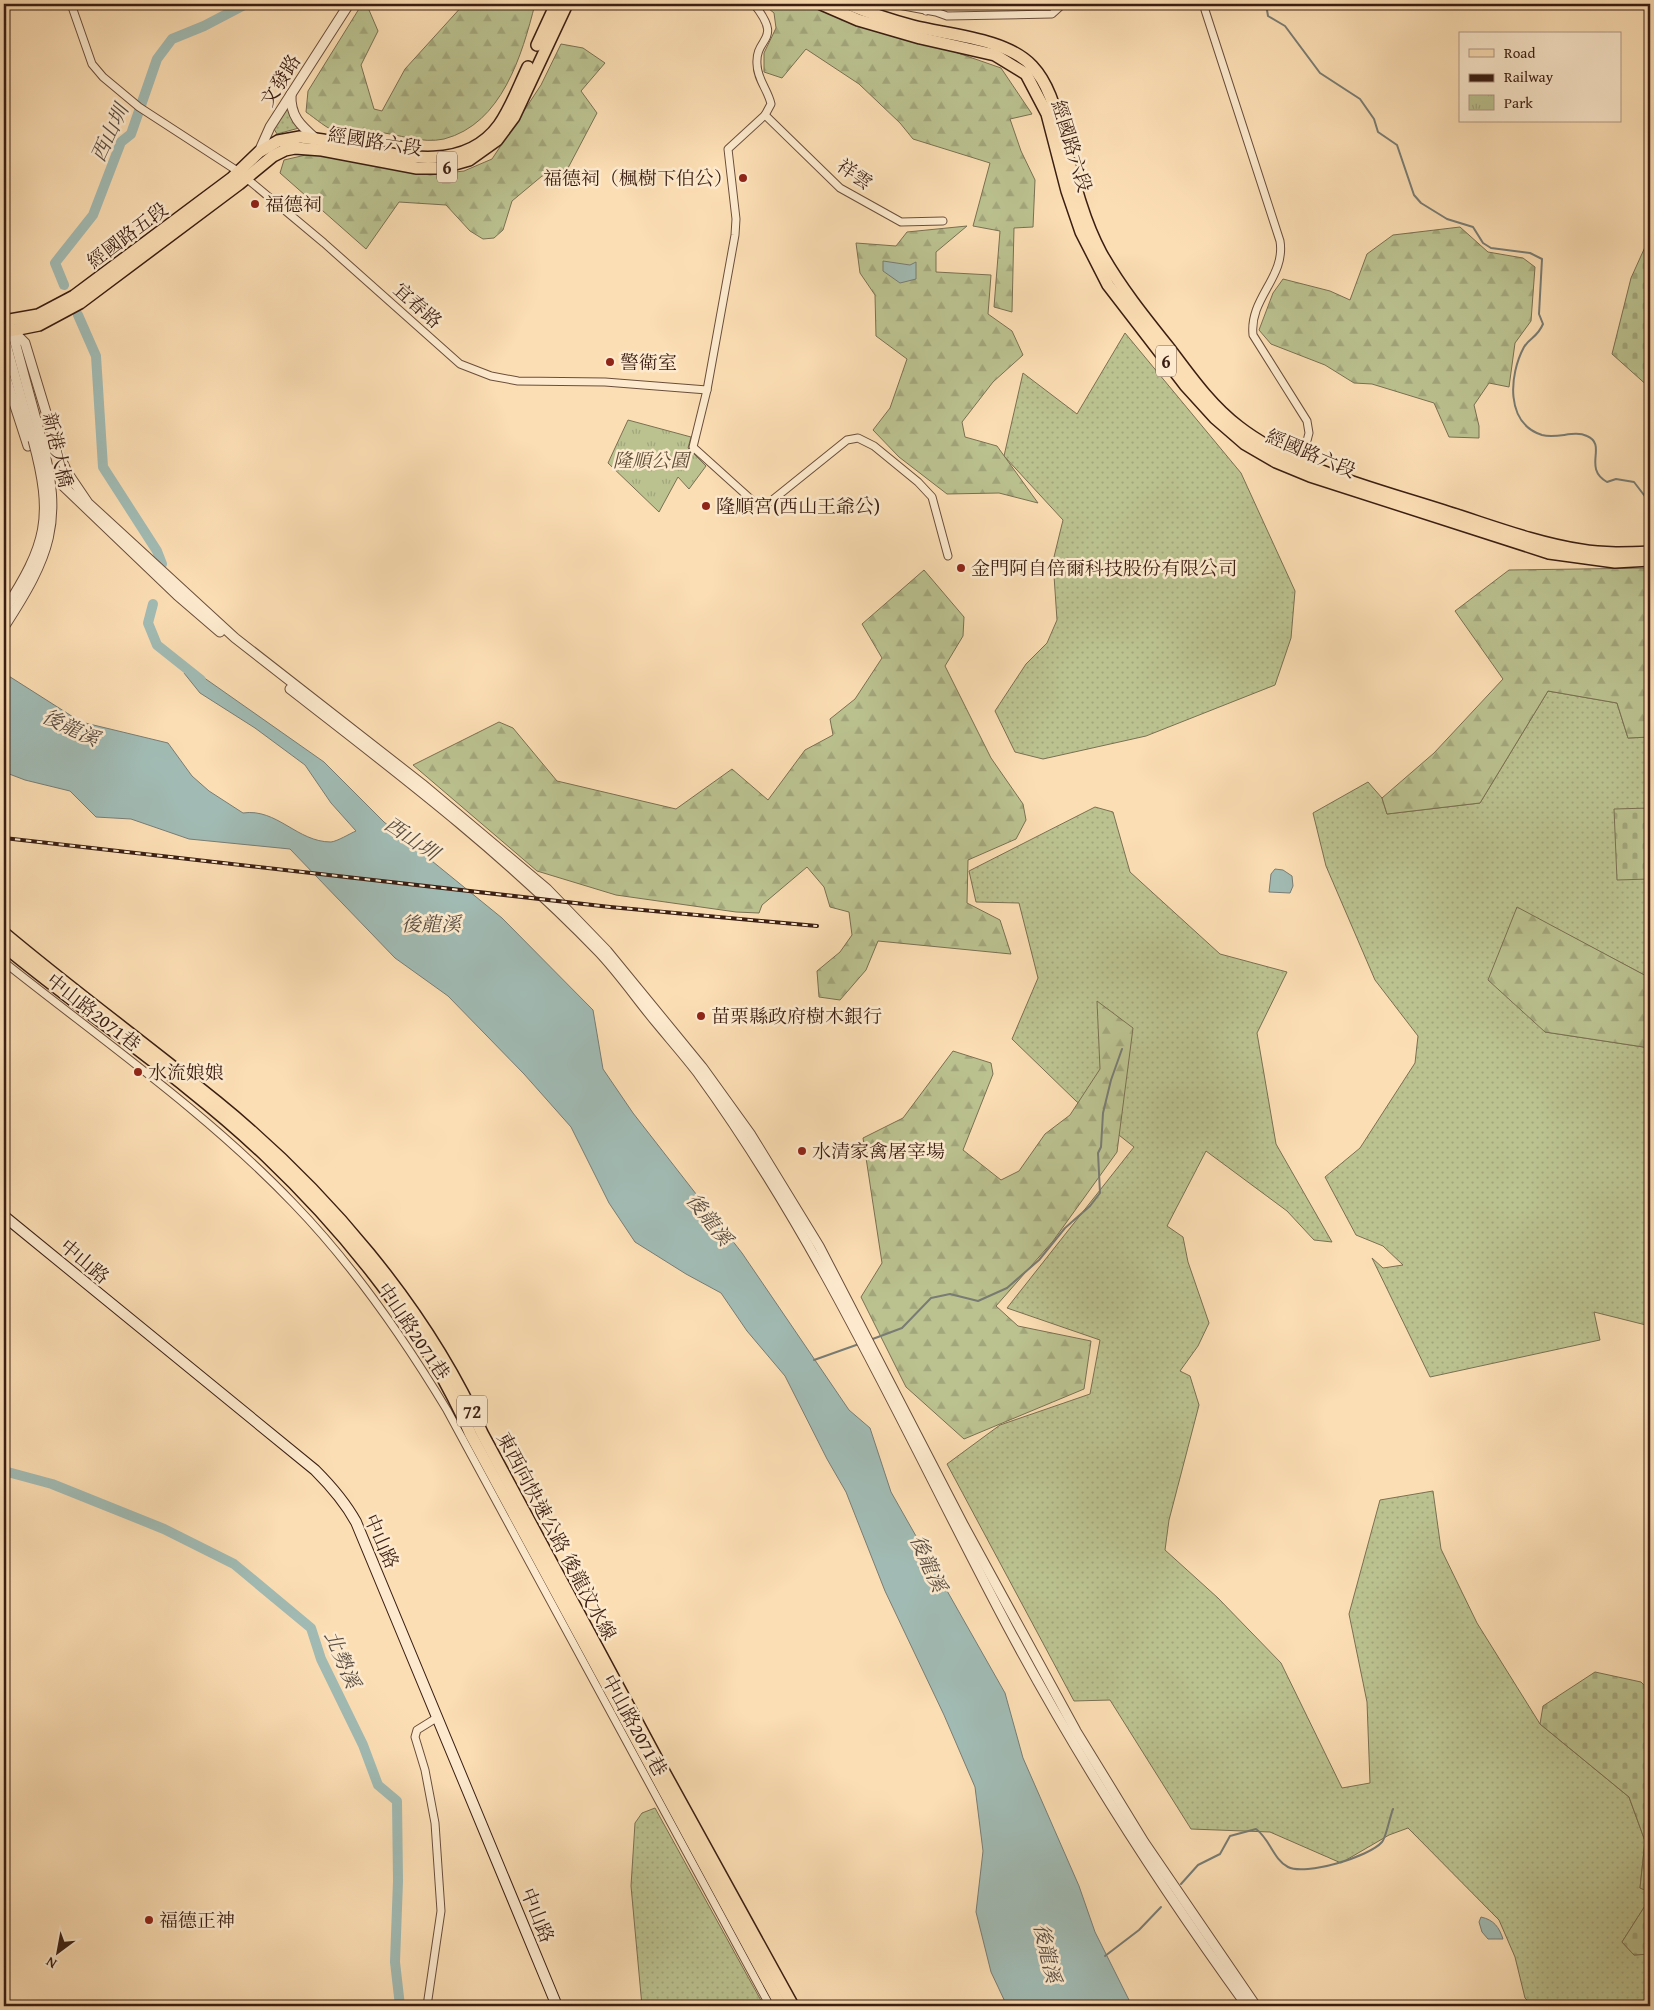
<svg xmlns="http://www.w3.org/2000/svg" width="1654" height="2010" viewBox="0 0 1654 2010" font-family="'Gentium Book Plus','Noto Serif TC',serif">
  <defs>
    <pattern id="grass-dots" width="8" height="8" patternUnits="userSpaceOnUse" patternTransform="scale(1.25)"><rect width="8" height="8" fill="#bbc290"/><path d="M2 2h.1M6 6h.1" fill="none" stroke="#a2a67b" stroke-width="1.8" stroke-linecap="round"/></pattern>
    <pattern id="forest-firs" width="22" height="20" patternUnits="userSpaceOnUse" patternTransform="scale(1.25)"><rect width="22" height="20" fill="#bbc290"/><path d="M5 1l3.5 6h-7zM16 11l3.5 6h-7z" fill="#a2a67b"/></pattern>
    <pattern id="cemetery-stones" width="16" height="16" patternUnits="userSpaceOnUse" patternTransform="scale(1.25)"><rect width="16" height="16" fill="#bbc290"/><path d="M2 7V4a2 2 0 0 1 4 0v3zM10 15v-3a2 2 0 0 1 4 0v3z" fill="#a2a67b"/></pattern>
    <pattern id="park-tufts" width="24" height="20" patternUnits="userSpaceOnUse" patternTransform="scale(1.25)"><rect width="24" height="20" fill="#bbc290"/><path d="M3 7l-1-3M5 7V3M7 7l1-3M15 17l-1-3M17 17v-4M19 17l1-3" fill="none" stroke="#a2a67b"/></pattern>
  </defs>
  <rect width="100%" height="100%" fill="#fcdeb4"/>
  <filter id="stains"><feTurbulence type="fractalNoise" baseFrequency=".004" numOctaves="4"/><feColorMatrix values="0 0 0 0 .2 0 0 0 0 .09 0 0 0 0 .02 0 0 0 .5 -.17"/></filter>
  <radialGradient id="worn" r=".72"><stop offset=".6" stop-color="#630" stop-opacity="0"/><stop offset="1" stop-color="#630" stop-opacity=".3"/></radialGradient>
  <g fill="url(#grass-dots)" stroke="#7a7052">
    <polygon points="289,106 299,128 277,134 274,129"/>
    <polygon points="1125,333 1241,473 1295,591 1291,638 1275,685 1146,736 1043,759 1015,752 995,711 1026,664 1047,643 1057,620 1053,561 1063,520 1004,456 1023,373 1077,414"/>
    <polygon points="1548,691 1617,703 1628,738 1650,737 1650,978 1517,908 1545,1032 1650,1048 1650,1326 1594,1312 1600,1340 1430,1377 1372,1258 1383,1268 1403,1265 1383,1246 1356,1235 1325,1177 1360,1148 1415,1063 1418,1036 1375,980 1326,866 1313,813 1368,782 1382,798 1387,814 1480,803"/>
    <polygon points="1095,807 1113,812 1130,872 1220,954 1287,972 1257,1033 1276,1144 1332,1242 1314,1240 1287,1211 1206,1151 1167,1226 1183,1237 1188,1262 1209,1323 1198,1346 1180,1371 1190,1376 1199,1405 1169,1520 1165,1550 1218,1598 1281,1663 1342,1788 1370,1783 1367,1702 1349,1614 1380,1500 1433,1491 1441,1549 1477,1623 1540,1724 1629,1797 1645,1841 1640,1888 1650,1892 1650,1898 1622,1942 1634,1955 1650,1954 1650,2006 1533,2006 1525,1998 1515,1957 1499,1920 1408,1828 1389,1835 1341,1863 1270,1832 1191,1829 1110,1700 1074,1701 947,1464 1000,1425 1090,1394 1100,1340 1007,1308 1134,1147 1076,1101 1012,1039 1038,978 1019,903 976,902 969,871"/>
    <polygon points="655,1808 764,2006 642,2006 631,1886 635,1823 642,1813"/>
  </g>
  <g fill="url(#forest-firs)" stroke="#7a7052">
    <path d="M362 4H372L369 10 378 31 361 65 374 109 382 111 405 69 464 4H535C522 55 502 124 444 139 422 144 398 134 377 132 364 130 351 134 338 132 328 130 315 118 306 112L308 91Z"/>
    <polygon points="763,4 817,4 1001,68 1032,114 1010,119 1021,151 1035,180 1033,227 1014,228 1012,312 994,307 1000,231 973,226 990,163 913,139 900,123 859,84 806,49 782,78 764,72 764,53 776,28 774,13"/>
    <polygon points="561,44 583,48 605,63 581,91 597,113 568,168 542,176 512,201 503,230 494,238 483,239 470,231 446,205 399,202 366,249 280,173 284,160 310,154 430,175 464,171 492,159 541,85"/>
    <polygon points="967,226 936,252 936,272 991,275 988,314 1012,331 1023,355 993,382 962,422 965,437 997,446 1038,503 999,493 947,494 899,457 873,430 890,408 907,359 876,336 875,295 860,273 856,243 896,246 907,232"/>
    <polygon points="1460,227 1488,252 1523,258 1535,267 1531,321 1515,343 1509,387 1489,383 1474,405 1479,426 1479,438 1449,437 1434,403 1372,384 1354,383 1325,365 1271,344 1259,330 1273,293 1283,279 1330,291 1350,300 1367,254 1393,235"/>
    <polygon points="1650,568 1650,737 1628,738 1617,703 1548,691 1480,803 1387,814 1382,798 1434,753 1503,679 1455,611 1509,570"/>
    <polygon points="924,570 964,617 963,636 945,666 991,758 1023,804 1026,820 1016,839 968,860 967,903 1000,920 1011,954 878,941 866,970 840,1000 819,997 817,971 840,952 852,935 849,912 830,907 824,887 807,867 762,905 759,913 736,912 616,895 537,871 413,765 499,722 513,728 557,781 676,809 732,769 768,800 805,750 833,735 830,719 855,699 882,658 862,624"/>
    <polygon points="1517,907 1650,978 1650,1048 1545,1032 1488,980"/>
    <polygon points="1097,1001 1133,1028 1117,1152 1053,1241 996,1306 1018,1326 1091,1341 1084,1389 964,1439 906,1387 861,1297 882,1263 863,1138 903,1118 953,1051 991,1063 993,1074 963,1150 1001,1180 1019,1171 1045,1134 1070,1115 1100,1069"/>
  </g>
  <g fill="url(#cemetery-stones)" stroke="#7a7052">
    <polygon points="1650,236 1650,388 1612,354 1631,278"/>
    <polygon points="1650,808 1650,879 1617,880 1614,809"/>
    <polygon points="1595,1672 1641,1682 1650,1691 1650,1892 1640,1888 1645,1841 1629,1797 1540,1724 1543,1706"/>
    <polygon points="1650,1898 1650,1954 1634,1955 1622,1942"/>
  </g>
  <polygon fill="url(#park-tufts)" stroke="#7a7052" points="628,420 691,437 688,448 706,466 689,489 678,477 659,512 608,463"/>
  <g fill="#a1bbb4" stroke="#787c74">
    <polygon points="883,261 910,265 916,262 916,279 900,283 883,271"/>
    <path d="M193 670 324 762 384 822 502 918 593 1010 603 1069 633 1113 742 1253 849 1410 870 1428 891 1492 1005 1693 1023 1758 1079 1886 1095 1932 1132 2006H1007L991 1972 976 1912 983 1851 975 1787 944 1715 885 1591 846 1492 827 1459 785 1376 747 1331 721 1293 686 1274 635 1242 609 1203 571 1127 524 1074 448 996 395 958 290 849 189 839 131 819 96 817 70 791 25 780 4 772V673L81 722 168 743 192 776 209 791 243 813C277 808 297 842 331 842 338 841 349 834 356 831L331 803 305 765 255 728 200 693 184 673Z"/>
    <polygon points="1275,869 1283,870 1292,876 1293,886 1290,893 1269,892 1271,874"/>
    <path d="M1481 1917C1494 1920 1499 1927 1503 1939H1488L1482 1932 1479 1922Z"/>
  </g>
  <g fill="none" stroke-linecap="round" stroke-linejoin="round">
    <g stroke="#787c74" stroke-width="2">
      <path d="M1266 4 1268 16 1285 26 1320 73 1360 99 1374 119 1378 132 1397 145 1414 195 1421 203 1447 219 1473 227 1483 243 1491 248 1530 253 1542 259 1539 314 1543 324C1537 338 1530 337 1524 347 1509 375 1505 423 1542 435 1558 439 1574 430 1587 436 1608 445 1582 468 1607 482L1616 479 1634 482 1647 499 1650 500"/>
      <polyline points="870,1340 902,1328 931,1298 950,1294 978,1301 1007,1288 1039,1260 1065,1228 1090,1206 1100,1193 1098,1153 1101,1147 1103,1113 1111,1080 1122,1049"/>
      <polyline points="814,1360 859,1344"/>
      <path d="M1181 1884 1198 1865 1220 1854 1230 1836 1256 1829C1270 1839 1273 1859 1288 1867 1305 1876 1369 1857 1382 1842 1386 1838 1390 1816 1393 1809"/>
      <polyline points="1105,1956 1139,1930 1161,1907"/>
    </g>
    <g stroke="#a1bbb4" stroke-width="10">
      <polyline points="64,285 55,263 93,215 121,142 131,134 157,59 172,39 204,26 246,4"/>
      <polyline points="78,315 96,356 103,467 157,551 162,564"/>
      <polyline points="153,604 148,623 157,645 201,680"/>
      <polyline points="4,1471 52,1484 164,1529 234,1564 311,1628 321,1659 363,1745 378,1785 397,1801 398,1881 395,1962 400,2006"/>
    </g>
    <defs>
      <g id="minor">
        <polyline points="71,4 92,64 103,77 139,107 239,172 324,243 460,364 491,376 518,381 605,382 707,390"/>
        <path d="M754 4C784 42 755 36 757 64 757 79 768 90 771 104L765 115 728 149 736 219 735 235 707 390 693 447 754 502 765 506 847 440 858 438 874 446 918 482 932 497 948 556"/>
        <polyline points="893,4 936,12 947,16 1052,14 1063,4"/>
        <path d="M1205 4V10L1280 241C1286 277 1249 298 1253 335L1307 421 1309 433 1301 464"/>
        <polyline points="926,11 938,4"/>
        <polyline points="765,115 840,188 901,222 943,221"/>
        <path d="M4 962C102 1040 207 1113 294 1204 354 1266 403 1337 447 1410L770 2006"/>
        <polyline points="427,2006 441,1911 435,1823 425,1770 415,1737 417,1730 438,1717"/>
      </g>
      <g id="tertiary">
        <path d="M291 94C290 116 300 125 316 139"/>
        <polyline points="258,154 270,127 349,4"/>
        <polyline points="9,327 25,343 58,452 67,472 88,503 235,638 422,784 547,889 607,951 702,1067 751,1135 819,1246 964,1526 1076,1731 1144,1842 1256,2006"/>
        <polyline points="12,331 41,438"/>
        <polyline points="4,337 33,440"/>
        <polyline points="4,372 28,446"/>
        <polyline points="59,482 177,595 220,632"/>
        <path d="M290 689C397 772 505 854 599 952 619 973 637 999 656 1022 670 1039 685 1056 698 1073 824 1246 909 1441 1009 1629 1079 1760 1160 1886 1247 2006"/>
      </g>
      <path id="secondary" d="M4 1216 315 1470C332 1487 345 1502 356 1522L557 2006"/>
      <g id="primary">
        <polyline points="821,4 858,20 920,38 995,55 1026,74 1047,114 1067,191 1081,232 1108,285 1185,385 1215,418 1245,444 1276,462 1310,476 1549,553 1615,562 1650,560"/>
        <path d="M848 4C869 13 890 20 913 26 948 35 1006 38 1032 66 1050 85 1056 113 1063 138 1073 177 1082 218 1101 253 1120 287 1145 318 1169 348 1190 376 1211 406 1239 427 1293 469 1379 490 1444 511 1489 525 1535 543 1581 550 1604 554 1628 553 1650 552"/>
        <polyline points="537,45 556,4"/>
        <path d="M4 321 38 315 74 296 232 178 259 152 278 141 300 137 316 139C373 147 457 183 499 125 511 108 519 86 528 67"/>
        <polyline points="4,332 39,325 80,303 239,184 273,156 285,150 295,148 322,150 417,168 441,168 469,160 497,140 514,117 567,4"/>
      </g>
      <g id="trunk">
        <path d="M4 933C73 991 147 1045 217 1102 324 1189 426 1307 482 1433L657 1759 793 2006"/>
        <path d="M4 946C90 1017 185 1079 266 1156 348 1234 426 1331 471 1435L781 2006"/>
      </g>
    </defs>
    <use href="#minor" stroke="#6a4e3b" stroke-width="9"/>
    <use href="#tertiary" stroke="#6a4e3b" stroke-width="11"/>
    <use href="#secondary" stroke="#3a1e13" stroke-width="12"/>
    <use href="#primary" stroke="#3a1e13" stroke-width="14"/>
    <use href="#trunk" stroke="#3a1e13" stroke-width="14"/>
    <use href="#minor" stroke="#fdeace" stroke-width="7"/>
    <use href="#tertiary" stroke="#fdeace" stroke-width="9"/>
    <use href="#secondary" stroke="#fdeace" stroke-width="10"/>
    <use href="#primary" stroke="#fcdeb4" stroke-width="11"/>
    <use href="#trunk" stroke="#fcdeb4" stroke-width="11"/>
    <defs>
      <polyline id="rail" points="4,838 610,907 817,926"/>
    </defs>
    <use href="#rail" stroke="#3a1e13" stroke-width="4"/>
    <use href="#rail" stroke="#fdeace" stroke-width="2" stroke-dasharray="5.5" stroke-linecap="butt"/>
    <defs>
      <g id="tertiary-bridge">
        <path d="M4 611C47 544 54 518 33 440"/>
        <path d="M4 627C50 556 64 522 41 438"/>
      </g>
    </defs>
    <use href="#tertiary-bridge" stroke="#6a4e3b" stroke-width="11" stroke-linecap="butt"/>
    <use href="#tertiary-bridge" stroke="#fdeace" stroke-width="9"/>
  </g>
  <g fill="#8f2418" stroke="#fdeace" stroke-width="2">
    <circle cx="743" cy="178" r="5"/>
    <circle cx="255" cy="204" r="5"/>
    <circle cx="610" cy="362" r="5"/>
    <circle cx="706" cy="506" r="5"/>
    <circle cx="961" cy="568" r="5"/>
    <circle cx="701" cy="1016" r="5"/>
    <circle cx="138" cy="1072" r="5"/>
    <circle cx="802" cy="1151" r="5"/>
    <circle cx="149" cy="1920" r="5"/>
  </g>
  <g text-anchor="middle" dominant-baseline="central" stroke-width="5" stroke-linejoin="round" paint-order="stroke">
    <g fill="#fdeace" stroke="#745b4b" stroke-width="1">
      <rect x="437" y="151.5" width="20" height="31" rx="4"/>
      <rect x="1156" y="345.5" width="20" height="31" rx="4"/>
      <rect x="457" y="1395.5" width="30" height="31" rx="4"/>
    </g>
    <g font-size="18" font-weight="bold" fill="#3a1e13">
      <text x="447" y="167">6</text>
      <text x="1166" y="361">6</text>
      <text x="472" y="1411">72</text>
    </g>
    <g font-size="19" fill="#3a1e13" stroke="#fdeace">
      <text transform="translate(280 80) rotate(-58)">文發路</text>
      <text transform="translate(375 141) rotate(9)">經國路六段</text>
      <text transform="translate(1072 146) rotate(73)">經國路六段</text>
      <text transform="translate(855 174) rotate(35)">祥雲</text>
      <text transform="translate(127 235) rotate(-37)">經國路五段</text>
      <text transform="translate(418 305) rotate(42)">宜春路</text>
      <text transform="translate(58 450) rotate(77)">新港大橋</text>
      <text transform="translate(1311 453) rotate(23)">經國路六段</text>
      <text transform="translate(94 1012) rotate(38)">中山路2071巷</text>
      <text transform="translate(85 1261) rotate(40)">中山路</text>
      <text transform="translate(414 1331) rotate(56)">中山路2071巷</text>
      <text transform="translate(557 1536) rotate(62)">東西向快速公路 後龍汶水線</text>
      <text transform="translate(382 1541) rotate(66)">中山路</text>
      <text transform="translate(635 1725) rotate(61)">中山路2071巷</text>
      <text transform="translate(538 1915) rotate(68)">中山路</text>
    </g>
    <g font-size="19" fill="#3a1e13" stroke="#fdeace" text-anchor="start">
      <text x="733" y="178" text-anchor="end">福德祠（楓樹下伯公）</text>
      <text x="265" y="204">福德祠</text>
      <text x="620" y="362">警衛室</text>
      <text x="716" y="506">隆順宮(西山王爺公)</text>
      <text x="971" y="568">金門阿自倍爾科技股份有限公司</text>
      <text x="711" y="1016">苗栗縣政府樹木銀行</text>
      <text x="148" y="1072">水流娘娘</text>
      <text x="812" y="1151">水清家禽屠宰場</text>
      <text x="159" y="1920">福德正神</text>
    </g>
    <g font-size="19" font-style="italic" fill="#614f38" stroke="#fdeace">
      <text x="651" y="460">隆順公園</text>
    </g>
    <g font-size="20" font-style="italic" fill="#594d43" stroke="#fdeace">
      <text transform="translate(109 133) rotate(-65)">西山圳</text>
      <text transform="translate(71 727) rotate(25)">後龍溪</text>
      <text transform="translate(412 838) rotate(34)">西山圳</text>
      <text x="431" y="923">後龍溪</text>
      <text transform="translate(710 1219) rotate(52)">後龍溪</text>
      <text transform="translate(929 1563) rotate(66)">後龍溪</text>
      <text transform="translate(343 1659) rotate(67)">北勢溪</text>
      <text transform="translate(1048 1953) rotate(77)">後龍溪</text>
    </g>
  </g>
  <rect width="1654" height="2010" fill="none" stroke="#fcdeb4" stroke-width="20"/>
  <rect x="5" y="5" width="1644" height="2000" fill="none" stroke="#3a1e13" stroke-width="2.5"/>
  <rect x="10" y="10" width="1634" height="1990" fill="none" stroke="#3a1e13"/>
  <rect x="1459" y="32" width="162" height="90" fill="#fdeace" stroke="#af9883"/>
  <rect x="1469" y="49" width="25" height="8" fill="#fcdeb4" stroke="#af9883"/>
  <text x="1504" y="58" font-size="15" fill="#3a1e13">Road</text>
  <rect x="1469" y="74" width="25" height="8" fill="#3a1e13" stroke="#af9883"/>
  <text x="1504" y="82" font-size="15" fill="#3a1e13">Railway</text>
  <rect x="1469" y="95" width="25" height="15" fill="url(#park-tufts)" stroke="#af9883"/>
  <text x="1504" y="108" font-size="15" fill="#3a1e13">Park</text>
  <g transform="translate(58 1952) rotate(212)" stroke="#fdeace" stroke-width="4" paint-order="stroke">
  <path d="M0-4L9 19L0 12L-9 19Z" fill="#3a1e13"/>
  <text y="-8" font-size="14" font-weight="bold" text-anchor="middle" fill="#3a1e13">N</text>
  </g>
  <rect width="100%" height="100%" filter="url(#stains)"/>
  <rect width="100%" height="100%" fill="url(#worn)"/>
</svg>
